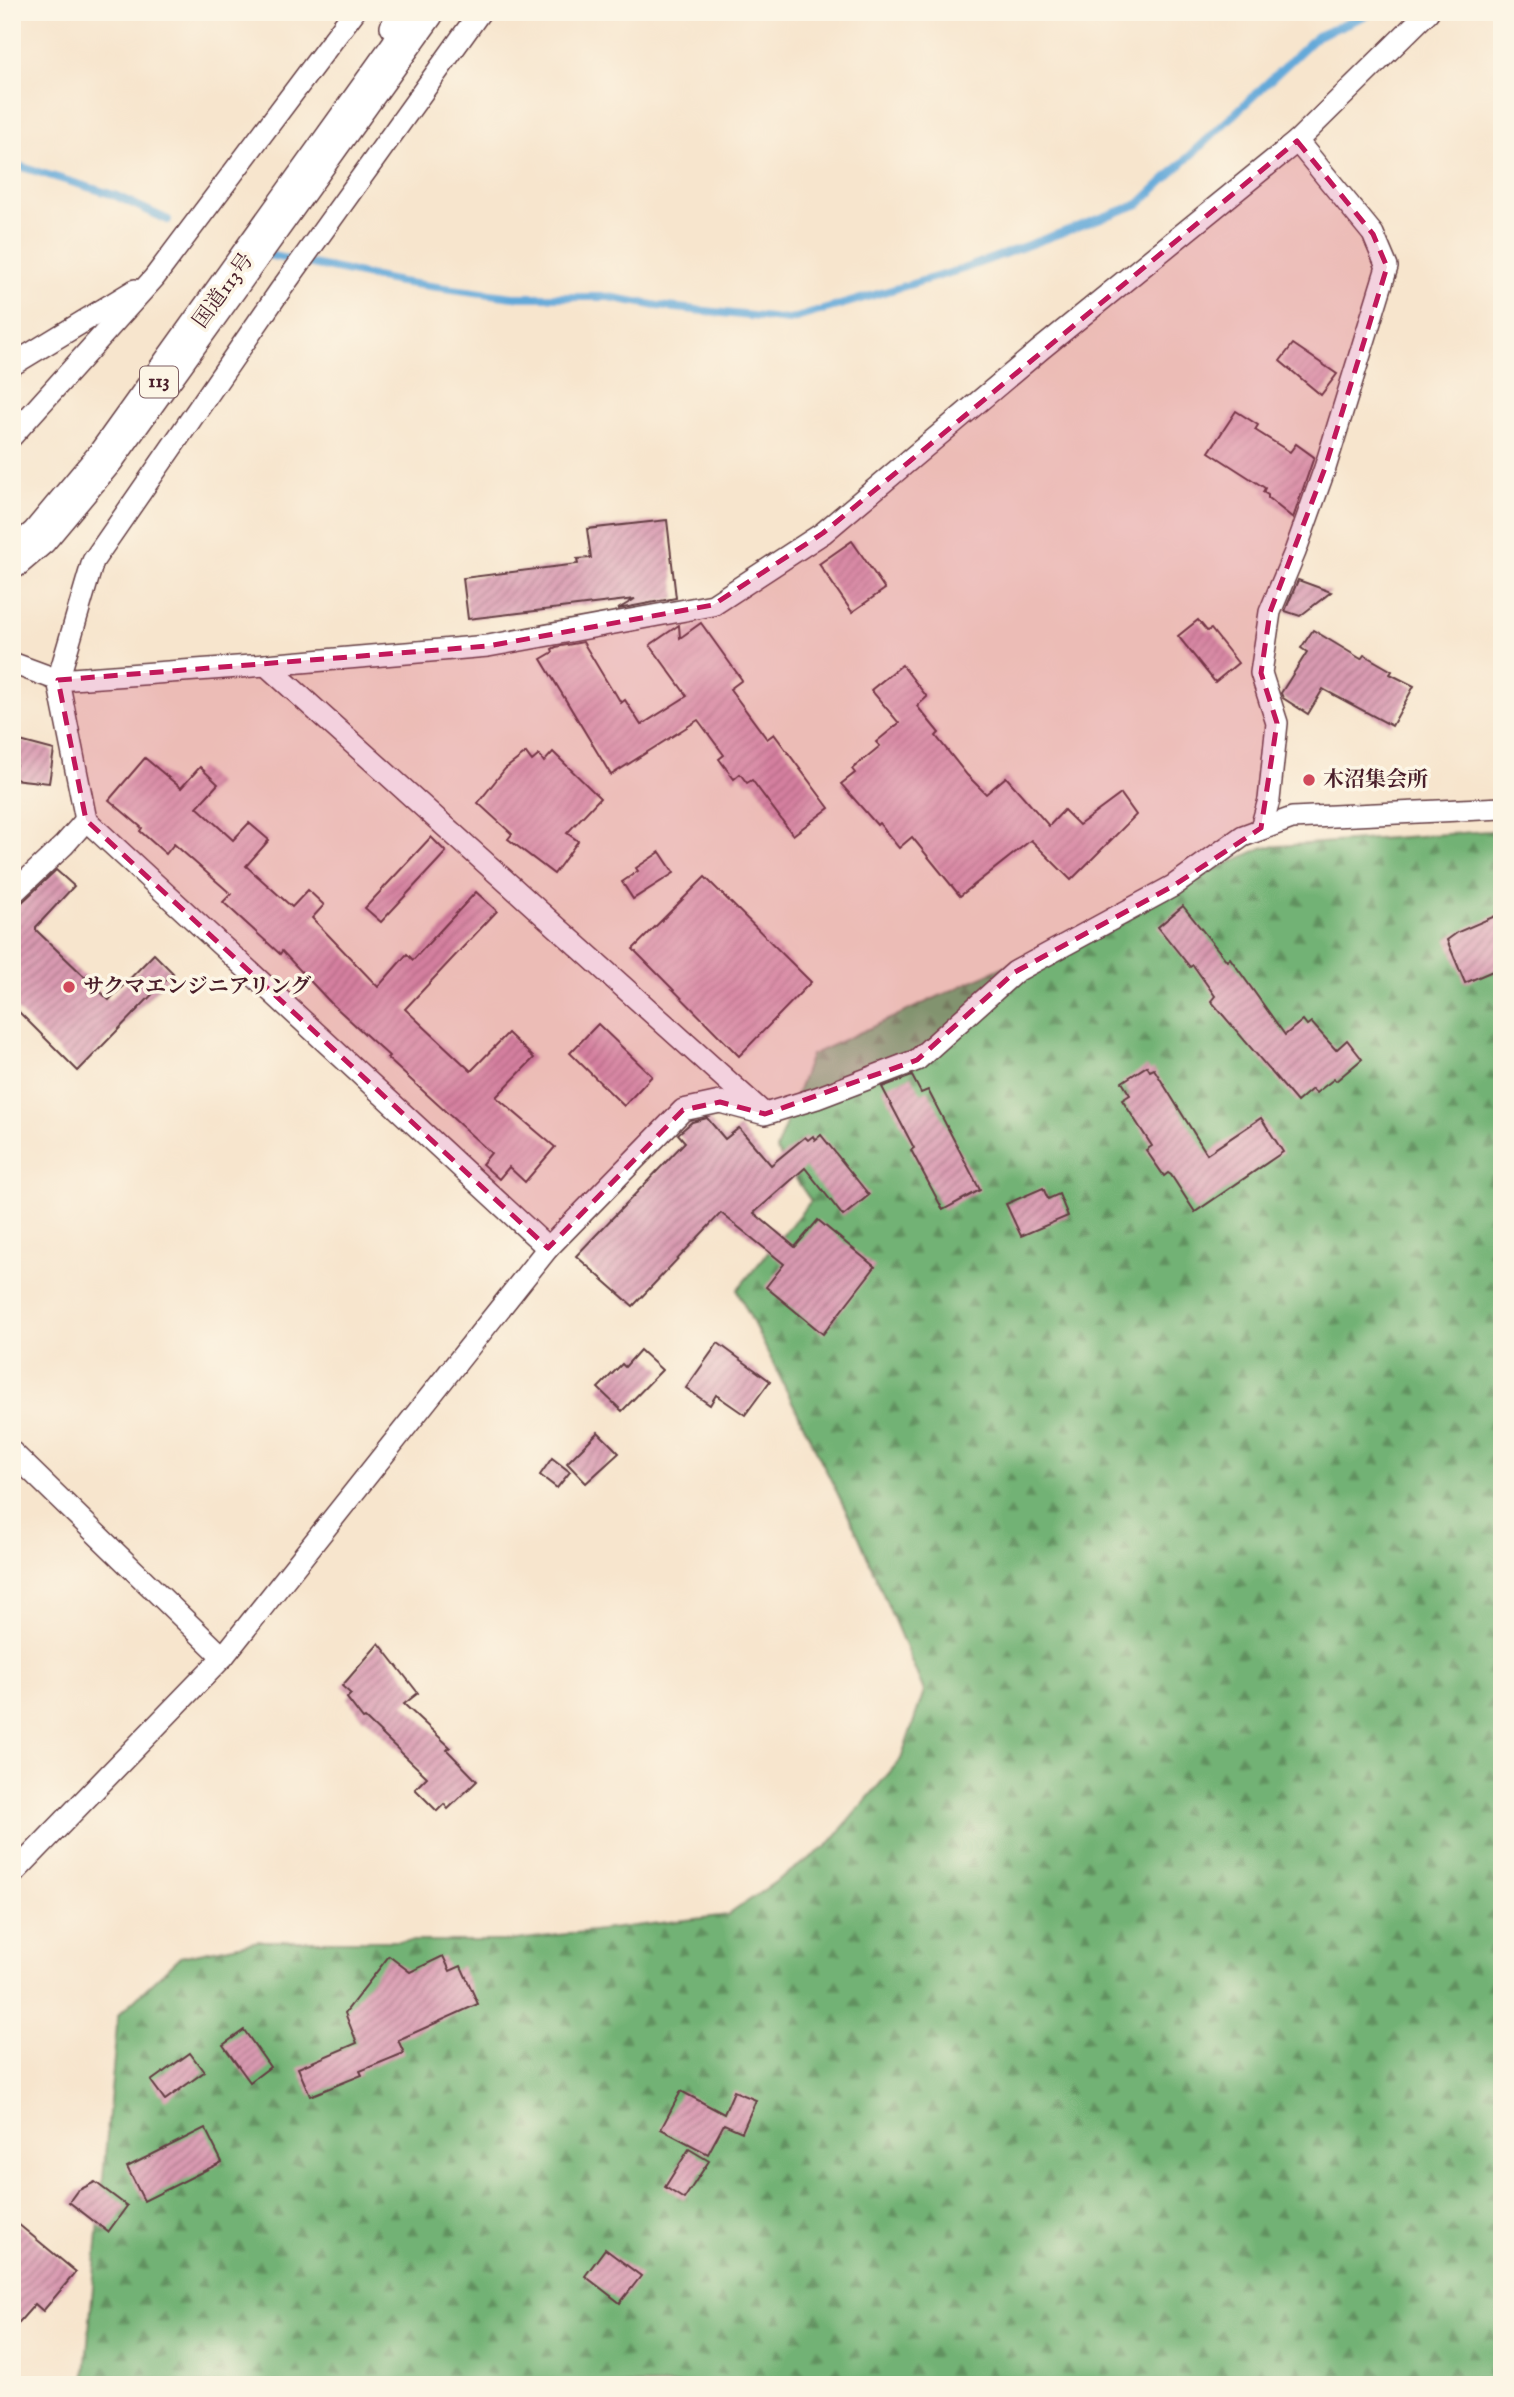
<svg xmlns="http://www.w3.org/2000/svg" width="1514" height="2397" viewBox="0 0 1514 2397" font-family="'IM FELL English','Noto Serif JP',serif">
  <defs>
    <pattern id="forest-firs" width="22" height="20" patternUnits="userSpaceOnUse" patternTransform="scale(1.75)"><rect width="22" height="20" fill="#72b274"/><path d="M5 1l3.5 6h-7zM16 11l3.5 6h-7z" fill="#60905f"/></pattern>
    <pattern id="building-hatch" width="6" height="6" patternUnits="userSpaceOnUse" patternTransform="scale(1.75)"><rect width="6" height="6" fill="#d99ab1"/><path d="M-1 1l2-2M0 6l6-6M5 7l2-2" fill="none" stroke="#b27d90"/></pattern>
  </defs>
  <rect width="100%" height="100%" fill="#fcf5e5"/>
  <filter id="ink" filterUnits="userSpaceOnUse"><feTurbulence type="fractalNoise" baseFrequency=".0143" numOctaves="2"/><feDisplacementMap in="SourceGraphic" scale="14" xChannelSelector="R" yChannelSelector="G"/><feConvolveMatrix kernelMatrix="1 2 1 2 8 2 1 2 1" color-interpolation-filters="sRGB"/></filter>
  <filter id="wash" filterUnits="userSpaceOnUse"><feTurbulence type="fractalNoise" baseFrequency=".00686" numOctaves="4" result="noise"/><feDisplacementMap in="SourceGraphic" scale="28" xChannelSelector="R" yChannelSelector="G"/><feGaussianBlur stdDeviation="1.57" result="paint"/><feColorMatrix in="noise" values="0 0 0 0 0 0 0 0 0 0 0 0 0 0 0 0 0 1.4 0 .05"/><feComposite in="paint" operator="in"/></filter>
  <g filter="url(#wash)">
    <rect width="100%" height="100%" fill="#f7e5cd"/>
    <polygon fill="url(#forest-firs)" stroke="#5e6850" stroke-width="2" points="1502,830 1502,2385 84,2385 118,2015 180,1957 259,1941 508,1941 728,1915 827,1846 901,1759 924,1691 859,1537 737,1290 811,1201 776,1150 811,1055 1264,847"/>
    <g fill="none" stroke-linecap="round" stroke-linejoin="round">
      <g stroke="#63a9d9" stroke-width="8">
        <polyline points="12,164 114,195 168,220"/>
        <polyline points="268,255 399,282 513,297 609,297 658,306 789,320 963,269 1139,204 1317,36 1374,12"/>
      </g>
    </g>
    <g id="blocks">
      <g fill="url(#building-hatch)">
        <polygon points="1293,344 1337,374 1321,395 1280,361"/>
        <polygon points="1236,411 1258,425 1255,430 1290,452 1296,444 1314,457 1293,518 1268,498 1268,495 1263,492 1265,488 1209,452"/>
        <polygon points="667,520 676,598 618,609 635,599 468,619 463,578 578,564 577,559 591,558 587,529"/>
        <polygon points="852,541 885,589 852,612 819,564"/>
        <polygon points="1298,580 1331,592 1300,616 1285,611"/>
        <polygon points="1198,620 1207,631 1211,629 1238,663 1215,682 1178,636"/>
        <polygon points="701,623 742,680 730,689 767,739 774,734 829,808 793,835 752,780 747,783 740,774 734,779 719,759 724,755 698,720 611,775 541,659 553,652 552,649 556,647 583,642 613,692 614,691 621,703 625,700 641,725 687,696 650,645 679,625 680,638"/>
        <polygon points="1313,630 1361,659 1364,655 1392,671 1390,674 1414,686 1392,726 1323,689 1308,714 1283,698 1281,693 1307,652 1301,648"/>
        <polygon points="902,665 927,697 917,706 939,733 936,736 967,775 986,794 1006,777 1049,826 1064,810 1079,825 1121,794 1136,815 1071,880 1031,840 960,896 912,837 899,848 879,823 877,825 841,784 855,773 852,769 880,746 876,742 899,723 871,690"/>
        <polygon points="20,741 54,750 49,783 13,779"/>
        <polygon points="553,752 600,798 567,833 578,841 554,874 508,839 512,834 478,803 505,769 526,753 532,761 539,755 544,762"/>
        <polygon points="145,758 181,788 200,767 218,784 197,807 233,840 249,823 269,840 246,866 292,907 308,890 324,905 312,918 378,987 407,954 413,960 476,892 497,911 405,1009 471,1071 508,1033 534,1058 496,1097 555,1147 525,1182 509,1167 499,1179 482,1164 491,1153 387,1058 389,1056 331,1003 282,951 280,954 223,902 231,894 174,844 166,854 140,831 142,828 109,800"/>
        <polygon points="431,837 446,852 381,922 365,908"/>
        <polygon points="660,852 674,873 633,899 622,882 638,871 636,868"/>
        <polygon points="56,870 74,886 36,927 36,930 109,1000 154,954 173,973 78,1071 12,1005 12,907 15,909"/>
        <polygon points="705,877 811,982 739,1056 633,949"/>
        <polygon points="1183,906 1227,961 1230,958 1285,1035 1303,1020 1307,1025 1311,1022 1336,1050 1347,1040 1362,1059 1336,1081 1334,1079 1316,1093 1312,1089 1297,1102 1211,1001 1215,996 1193,965 1190,967 1158,927"/>
        <polygon points="1502,913 1502,967 1465,983 1447,940 1458,932"/>
        <polygon points="598,1024 652,1076 624,1106 570,1053"/>
        <polygon points="1147,1066 1150,1071 1154,1069 1207,1154 1261,1118 1283,1152 1195,1212 1171,1175 1168,1173 1164,1176 1146,1150 1152,1146 1122,1100 1130,1095 1122,1082"/>
        <polygon points="912,1076 921,1093 928,1090 980,1190 943,1210 911,1150 914,1148 882,1087"/>
        <polygon points="707,1118 725,1139 739,1128 771,1165 805,1137 808,1140 813,1136 815,1140 821,1135 869,1195 843,1216 805,1168 754,1213 795,1247 818,1220 875,1267 823,1334 766,1287 784,1264 721,1213 633,1306 576,1256 685,1142 678,1134 692,1122"/>
        <polygon points="1043,1188 1048,1199 1059,1194 1068,1216 1021,1236 1006,1204"/>
        <polygon points="718,1343 770,1381 745,1415 716,1395 710,1405 686,1388"/>
        <polygon points="640,1350 662,1370 622,1411 598,1388 622,1364 625,1367"/>
        <polygon points="598,1432 619,1453 586,1483 567,1463"/>
        <polygon points="552,1458 570,1472 557,1488 540,1475"/>
        <polygon points="379,1643 418,1693 404,1704 450,1747 447,1750 477,1781 448,1809 444,1804 437,1811 415,1789 427,1777 365,1718 363,1719 347,1698 351,1694 342,1686"/>
        <polygon points="389,1956 410,1972 443,1956 450,1971 461,1966 478,2004 398,2040 404,2053 360,2071 362,2075 310,2096 298,2068 357,2043 345,2013"/>
        <polygon points="244,2030 270,2067 250,2082 223,2045"/>
        <polygon points="190,2053 204,2072 165,2100 151,2081"/>
        <polygon points="681,2091 724,2114 734,2091 756,2100 742,2132 724,2124 708,2154 661,2129"/>
        <polygon points="205,2128 222,2162 144,2201 127,2167"/>
        <polygon points="689,2149 709,2161 684,2199 665,2187"/>
        <polygon points="95,2182 127,2206 108,2232 69,2202 77,2191"/>
        <polygon points="12,2219 76,2272 43,2311 35,2304 12,2330"/>
        <polygon points="605,2249 641,2276 620,2303 585,2276"/>
      </g>
    </g>
  </g>
  <g filter="url(#ink)">
    <use href="#blocks" fill-opacity="0" stroke="#643d43" stroke-width="2"/>
    <g fill="none" stroke-linecap="round" stroke-linejoin="round">
      <defs>
        <g id="minor">
          <polyline points="397,12 391,27 402,44"/>
          <polyline points="480,12 279,292 93,561 58,680 86,820 548,1248"/>
          <polyline points="12,365 135,290"/>
          <polyline points="12,436 154,278 354,12"/>
          <polyline points="12,663 58,680 266,665 488,646 713,605 823,533 1041,349 1297,141 1428,12"/>
          <polyline points="266,665 761,1111"/>
          <polyline points="1261,828 1269,800 1277,723 1261,673 1270,612 1295,552 1325,468 1387,267 1373,234 1297,141"/>
          <polyline points="12,894 64,845 86,820"/>
          <polyline points="12,1452 223,1657"/>
          <polyline points="12,1875 223,1657 548,1248 683,1110 720,1102 765,1114 817,1098 917,1060 1015,972 1173,886 1243,836 1292,818 1502,808"/>
        </g>
        <polyline id="trunk" points="12,560 39,537 105,458 425,12"/>
      </defs>
      <use href="#minor" stroke="#643d43" stroke-width="24"/>
      <use href="#trunk" stroke="#643d43" stroke-width="40"/>
      <use href="#minor" stroke="#fff" stroke-width="21"/>
      <use href="#trunk" stroke="#fff" stroke-width="37"/>
    </g>
  </g>
  <path fill="#c2185b" fill-opacity="0.2" stroke="#c2185b" stroke-width="5" stroke-dasharray="14 9" stroke-linejoin="round" d="M1297 141 1373 234 1387 267 1325 468 1270 612 1261 673 1277 723 1261 828 1173 886 1015 972 917 1060 765 1114 720 1102 683 1110 548 1248 86 820 58 680 488 646 713 605 823 533Z"/>
  <g fill="#d1495b" stroke="#fcf5e5" stroke-width="2.5">
    <circle cx="1309" cy="780" r="7"/>
    <circle cx="69" cy="987" r="7"/>
  </g>
  <g text-anchor="middle" dominant-baseline="central" stroke-width="7" stroke-linejoin="round" paint-order="stroke">
    <rect fill="#fcf5e5" stroke="#7f5f63" stroke-width="2" x="140" y="366.5" width="38" height="31" rx="5"/>
    <g font-size="19" font-weight="bold" fill="#4a1f2b">
      <text x="159" y="382">113</text>
    </g>
    <g font-size="21" fill="#4a1f2b" stroke="#fcf5e5">
      <text transform="translate(224 291) rotate(-54)">国道113号</text>
    </g>
    <g font-size="21" font-weight="bold" fill="#4a1f2b" stroke="#fcf5e5" text-anchor="start">
      <text x="1323" y="780">木沼集会所</text>
      <text x="83" y="987">サクマエンジニアリング</text>
    </g>
  </g>
  <rect width="1514" height="2397" fill="none" stroke="#fcf5e5" stroke-width="42"/>
</svg>
